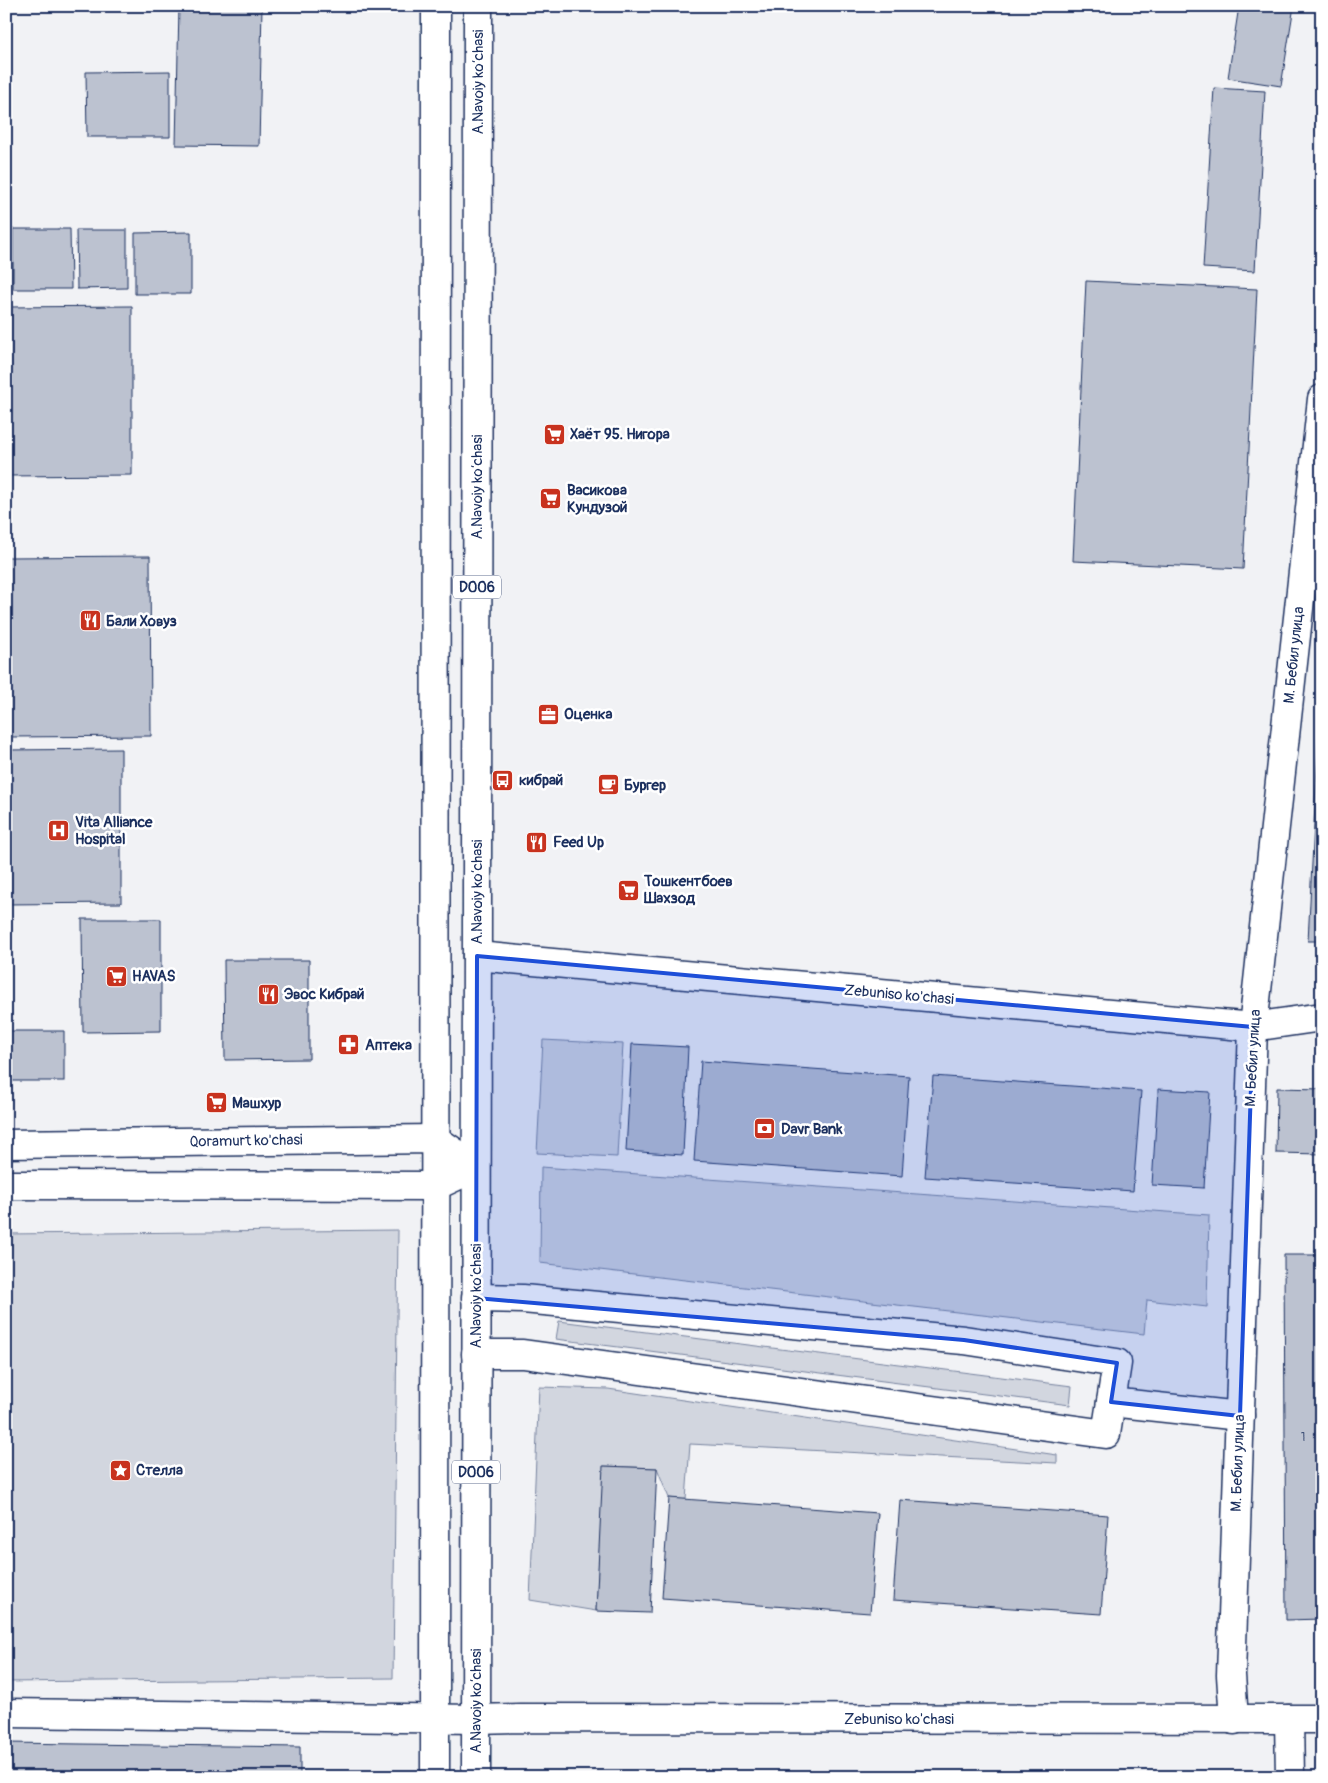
<svg xmlns="http://www.w3.org/2000/svg" width="1328" height="1783" viewBox="0 0 1328 1783" font-family="Pangolin,sans-serif">
  <rect width="100%" height="100%" fill="#f1f2f5"/>
  <filter id="ink" filterUnits="userSpaceOnUse"><feTurbulence type="fractalNoise" baseFrequency=".02" numOctaves="2"/><feDisplacementMap in="SourceGraphic" scale="10" xChannelSelector="R" yChannelSelector="G"/><feConvolveMatrix kernelMatrix="1 2 1 2 8 2 1 2 1" color-interpolation-filters="sRGB"/></filter>
  <g filter="url(#ink)">
    <g fill="#d2d6df" stroke="#76829e">
      <polygon points="543,1040 623,1044 617,1157 537,1153"/>
      <polygon points="541,1167 1209,1215 1207,1307 1147,1300 1144,1334 540,1263"/>
      <polygon points="398,1230 393,1678 6,1682 6,1234"/>
      <polygon points="559,1321 1072,1386 1070,1405 556,1339"/>
      <polygon points="539,1387 608,1389 1057,1455 1057,1463 690,1444 686,1500 669,1498 657,1468 604,1466 596,1611 530,1600"/>
    </g>
    <g fill="#bcc2d0" stroke="#1b2f5e">
      <polygon points="179,6 262,6 259,146 176,145"/>
      <polygon points="1239,6 1294,6 1281,86 1228,78"/>
      <polygon points="170,71 170,137 87,137 86,72"/>
      <polygon points="1214,88 1265,91 1255,271 1203,268"/>
      <polygon points="13,229 70,229 71,289 13,289"/>
      <polygon points="76,230 127,230 127,288 77,289"/>
      <polygon points="191,232 191,294 135,294 135,233"/>
      <polygon points="1086,281 1257,289 1243,569 1073,561"/>
      <polygon points="132,306 132,475 6,476 6,307"/>
      <polygon points="150,556 151,736 9,737 8,557"/>
      <polygon points="1322,669 1322,941 1308,941"/>
      <polygon points="121,749 121,903 6,904 6,750"/>
      <polygon points="82,919 161,919 161,1031 83,1032"/>
      <polygon points="224,960 309,960 309,1059 225,1060"/>
      <rect x="6" y="1031" width="58" height="50"/>
      <polygon points="632,1044 688,1047 683,1155 626,1151"/>
      <polygon points="701,1061 909,1076 902,1176 694,1161"/>
      <polygon points="933,1076 1141,1091 1133,1191 925,1177"/>
      <polygon points="1277,1088 1322,1089 1322,1154 1276,1153"/>
      <polygon points="1158,1089 1210,1092 1204,1188 1152,1185"/>
      <polygon points="1284,1255 1322,1255 1322,1619 1286,1620"/>
      <polygon points="603,1466 657,1468 650,1613 596,1611"/>
      <polygon points="669,1498 878,1513 870,1613 662,1598"/>
      <polygon points="900,1500 1108,1515 1101,1614 893,1600"/>
      <polygon points="6,1743 300,1747 300,1777 6,1777"/>
    </g>
    <g fill="none" stroke-linecap="round" stroke-linejoin="round">
      <defs>
        <g id="street">
          <polyline points="477,956 1253,1027 1322,1017"/>
          <polyline points="476,1354 523,1354 1106,1434 1117,1363 964,1340 523,1299 476,1298"/>
          <polyline points="1111,1402 1240,1416"/>
          <polyline points="6,1713 476,1719 520,1718 1322,1719"/>
          <polyline points="1289,1719 1290,1777"/>
          <polyline points="1234,1720 1231,1675 1253,1027 1322,399"/>
        </g>
        <g id="secondary">
          <polyline points="6,1144 435,1139 476,1167"/>
          <polyline points="6,1185 435,1186 476,1167"/>
        </g>
        <g id="primary">
          <polyline points="435,1777 436,6"/>
          <polyline points="476,1777 478,6"/>
        </g>
      </defs>
      <use href="#street" stroke="#1b2f5e" stroke-width="31"/>
      <use href="#secondary" stroke="#1b2f5e" stroke-width="31"/>
      <use href="#primary" stroke="#1b2f5e" stroke-width="31"/>
      <use href="#street" stroke="#fff" stroke-width="28"/>
      <use href="#secondary" stroke="#fff" stroke-width="28"/>
      <use href="#primary" stroke="#fff" stroke-width="28"/>
    </g>
  </g>
  <path fill="#1d4ed8" fill-opacity="0.2" stroke="#1d4ed8" stroke-width="4" stroke-linejoin="round" d="M477 956 1253 1027 1240 1416 1111 1402 1117 1363 964 1340 476 1298Z"/>
  <defs>
    <symbol id="supermarket-square" viewBox="-11 -11 22 22"><rect x="-9" y="-9" width="18" height="18" rx="4" fill="#c8321e" stroke="#fff"/><path d="M-6-5.5h2.5l.6 2H6L4.5 2H-2.5L-4.4-4H-6ZM-1.5 3.2a1.3 1.3 0 1 0 .1 0ZM3 3.2a1.3 1.3 0 1 0 .1 0Z" fill="#fff"/></symbol>
    <symbol id="restaurant-square" viewBox="-11 -11 22 22"><rect x="-9" y="-9" width="18" height="18" rx="4" fill="#c8321e" stroke="#fff"/><path d="M-5-6h1v4h1v-4h1v4h1v-4h1v5L-1.5 .5V6h-2V.5L-5-1ZM5-6V6H3V1.5H1.5Q1.5-4 5-6Z" fill="#fff"/></symbol>
    <symbol id="office-square" viewBox="-11 -11 22 22"><rect x="-9" y="-9" width="18" height="18" rx="4" fill="#c8321e" stroke="#fff"/><path d="M-6-3h4V-5.5h4V-3h4V5H-6ZM-1-4.5V-3h2v-1.5ZM-6 0V1H6V0Z" fill="#fff"/></symbol>
    <symbol id="bus-square" viewBox="-11 -11 22 22"><rect x="-9" y="-9" width="18" height="18" rx="4" fill="#c8321e" stroke="#fff"/><path d="M-5-6H5V4H4V6H2V4H-2V6H-4V4H-5ZM-3.5-4V0h7V-4ZM-3.5 1.2v1.5H-2V1.2ZM2 1.2v1.5H3.5V1.2Z" fill="#fff"/></symbol>
    <symbol id="cafe-square" viewBox="-11 -11 22 22"><rect x="-9" y="-9" width="18" height="18" rx="4" fill="#c8321e" stroke="#fff"/><path d="M-5.5-4.5H6V0H3Q3 3.5 0 3.5H-2.5Q-5.5 3.5-5.5 0ZM3-3.2v2h1.7v-2ZM-6 4.5H4V6H-6Z" fill="#fff"/></symbol>
    <symbol id="hospital-square" viewBox="-11 -11 22 22"><rect x="-9" y="-9" width="18" height="18" rx="4" fill="#c8321e" stroke="#fff"/><path d="M-5-5h3v3.5h4V-5h3V5h-3V1.5h-4V5h-3Z" fill="#fff"/></symbol>
    <symbol id="pharmacy-square" viewBox="-11 -11 22 22"><rect x="-9" y="-9" width="18" height="18" rx="4" fill="#c8321e" stroke="#fff"/><path d="M-2-6h4v4h4v4h-4v4h-4v-4h-4v-4h4Z" fill="#fff"/></symbol>
    <symbol id="bank-square" viewBox="-11 -11 22 22"><rect x="-9" y="-9" width="18" height="18" rx="4" fill="#c8321e" stroke="#fff"/><path d="M-6-4H6V4H-6ZM0-2.3a2.3 2.3 0 1 0 0 4.6a2.3 2.3 0 1 0 0-4.6Z" fill="#fff"/></symbol>
    <symbol id="sight-square" viewBox="-11 -11 22 22"><rect x="-9" y="-9" width="18" height="18" rx="4" fill="#c8321e" stroke="#fff"/><path d="M0-6L1.8-2.2L6-1.7L2.9 1.2L3.7 5.4L0 3.3L-3.7 5.4L-2.9 1.2L-6-1.7L-1.8-2.2Z" fill="#fff"/></symbol>
  </defs>
  <g fill-rule="evenodd">
    <use href="#supermarket-square" x="542" y="422" width="25" height="25"/>
    <use href="#supermarket-square" x="538" y="486" width="25" height="25"/>
    <use href="#restaurant-square" x="78" y="608" width="25" height="25"/>
    <use href="#office-square" x="536" y="702" width="25" height="25"/>
    <use href="#bus-square" x="490" y="768" width="25" height="25"/>
    <use href="#cafe-square" x="596" y="772" width="25" height="25"/>
    <use href="#hospital-square" x="46" y="818" width="25" height="25"/>
    <use href="#restaurant-square" x="524" y="830" width="25" height="25"/>
    <use href="#supermarket-square" x="616" y="878" width="25" height="25"/>
    <use href="#supermarket-square" x="104" y="964" width="25" height="25"/>
    <use href="#restaurant-square" x="256" y="982" width="25" height="25"/>
    <use href="#pharmacy-square" x="336" y="1032" width="25" height="25"/>
    <use href="#supermarket-square" x="204" y="1090" width="25" height="25"/>
    <use href="#bank-square" x="752" y="1116" width="25" height="25"/>
    <use href="#sight-square" x="108" y="1458" width="25" height="25"/>
  </g>
  <g text-anchor="middle" dominant-baseline="central" stroke-width="5" stroke-linejoin="round" paint-order="stroke">
    <g font-size="12" fill="#43547a">
      <text x="1303" y="1437">1</text>
    </g>
    <g fill="#fff" stroke="#5f6d8e" stroke-width="1">
      <rect x="453" y="575.5" width="48" height="23" rx="4"/>
      <rect x="452" y="1460.5" width="48" height="23" rx="4"/>
    </g>
    <g font-size="14" font-weight="bold" fill="#1b2f5e">
      <text x="477" y="587">D006</text>
      <text x="476" y="1472">D006</text>
    </g>
    <g font-size="15" fill="#1b2f5e" stroke="#fff">
      <text transform="translate(478 82) rotate(-90)">A.Navoiy ko‘chasi</text>
      <text transform="translate(477 487) rotate(-90)">A.Navoiy ko‘chasi</text>
      <text transform="translate(1294 655) rotate(-84)">М. Бебил улица</text>
      <text transform="translate(477 892) rotate(-90)">A.Navoiy ko‘chasi</text>
      <text transform="translate(899 995) rotate(5)">Zebuniso ko'chasi</text>
      <text transform="translate(1253 1058) rotate(-87)">М. Бебил улица</text>
      <text transform="translate(246 1141) rotate(-1)">Qoramurt ko'chasi</text>
      <text transform="translate(476 1296) rotate(-90)">A.Navoiy ko‘chasi</text>
      <text transform="translate(1238 1463) rotate(-88)">М. Бебил улица</text>
      <text transform="translate(476 1701) rotate(-90)">A.Navoiy ko‘chasi</text>
      <text x="899" y="1719">Zebuniso ko'chasi</text>
    </g>
    <g font-size="15" font-weight="bold" fill="#1b2f5e" stroke="#fff" text-anchor="start">
      <text x="570" y="434">Хаёт 95. Нигора</text>
      <text x="567" y="490">Васикова<tspan x="567" dy="17">Кундузой</tspan></text>
      <text x="106" y="621">Бали Ховуз</text>
      <text x="564" y="714">Оценка</text>
      <text x="519" y="780">кибрай</text>
      <text x="624" y="785">Бургер</text>
      <text x="75" y="822">Vita Alliance<tspan x="75" dy="17">Hospital</tspan></text>
      <text x="553" y="842">Feed Up</text>
      <text x="644" y="881">Тошкентбоев<tspan x="644" dy="17">Шахзод</tspan></text>
      <text x="132" y="976">HAVAS</text>
      <text x="284" y="994">Эвос Кибрай</text>
      <text x="365" y="1045">Аптека</text>
      <text x="232" y="1103">Машхур</text>
      <text x="781" y="1129">Davr Bank</text>
      <text x="136" y="1470">Стелла</text>
    </g>
  </g>
  <rect width="1328" height="1783" fill="none" stroke="#fff" stroke-width="25"/>
  <rect x="12" y="12" width="1303" height="1758" fill="none" stroke="#1b2f5e" stroke-width="2" filter="url(#ink)"/>
</svg>
